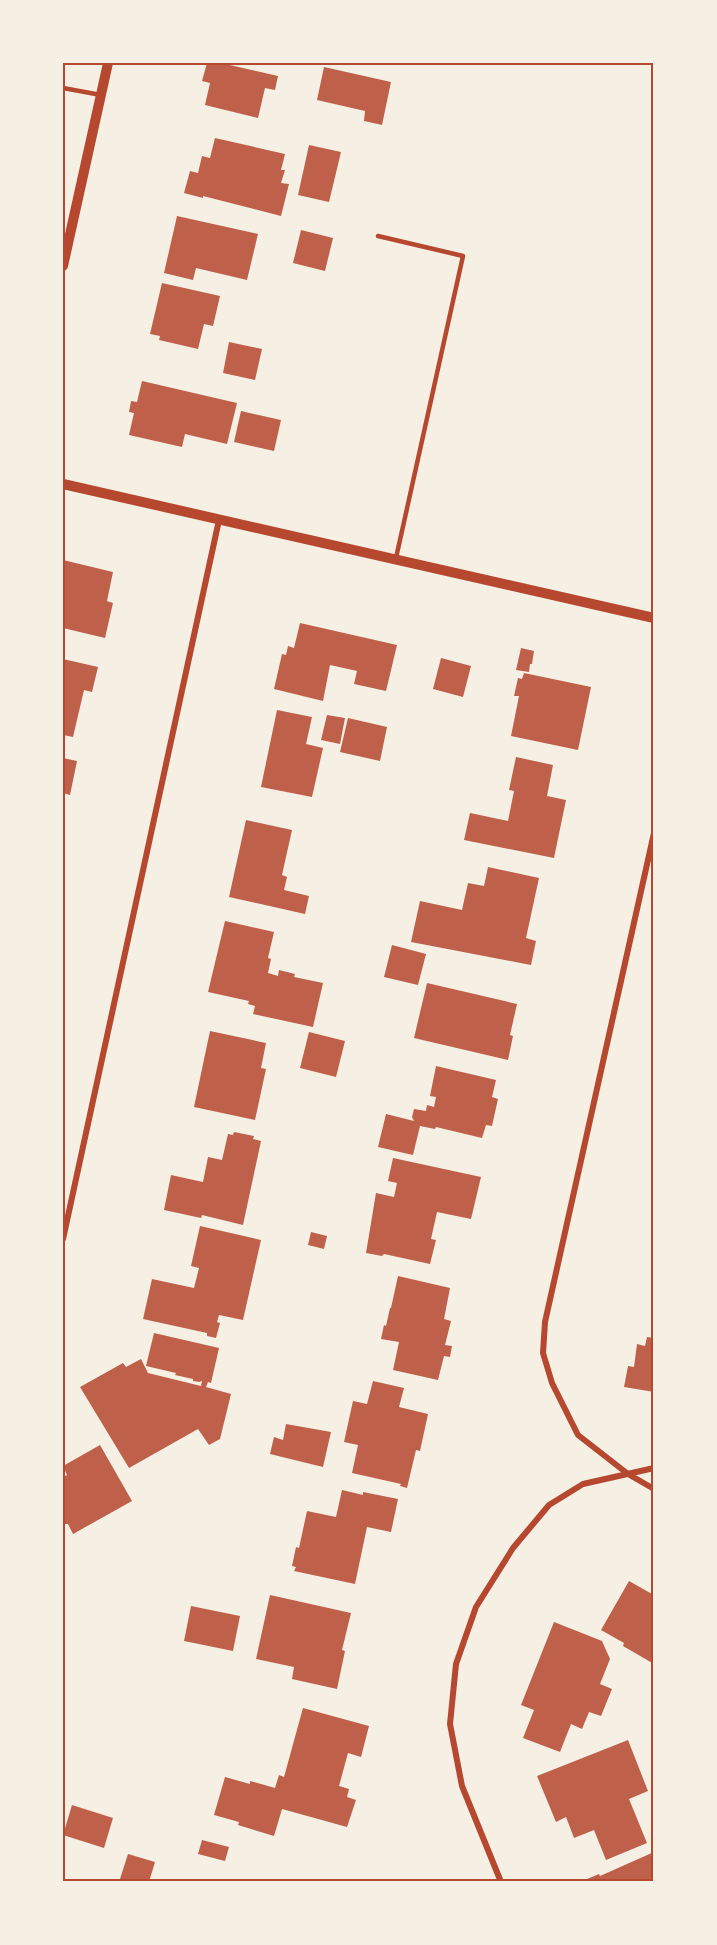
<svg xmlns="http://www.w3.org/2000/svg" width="717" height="1945" viewBox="0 0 717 1945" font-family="'Noto Sans',sans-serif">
  <rect width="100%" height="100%" fill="#f6efe4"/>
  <g fill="#bf614a">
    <polygon points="207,63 221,63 278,76 275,90 265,88 258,118 205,105 210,83 202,81"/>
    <polygon points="324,67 391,82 382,125 364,121 365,111 317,100"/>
    <polygon points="215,138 285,154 281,170 285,170 281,183 289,184 281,216 203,196 203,198 184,193 190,171 198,173 202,156 210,158"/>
    <polygon points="309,145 341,152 329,202 298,195"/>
    <polygon points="177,216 258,234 247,280 196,268 193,280 164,273"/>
    <polygon points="301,230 333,238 325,271 293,263"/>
    <polygon points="162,283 220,296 213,326 204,324 198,349 159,340 160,336 150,334"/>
    <polygon points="229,342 262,349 255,380 223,373"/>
    <polygon points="142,381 237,403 227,444 185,434 182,447 129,435 134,413 129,412 131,401 137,402"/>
    <polygon points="241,411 281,420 274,451 234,442"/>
    <polygon points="63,560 113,572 107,601 113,603 105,638 63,628"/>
    <polygon points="300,623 397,645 386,691 354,684 357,671 330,665 323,701 274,689 282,654 286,655 288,646 294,648"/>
    <polygon points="521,648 534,651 532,664 530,664 529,672 516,670"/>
    <polygon points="441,658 471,666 463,697 433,689"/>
    <polygon points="63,659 98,667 92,692 84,690 73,737 63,735"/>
    <polygon points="524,673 591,687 578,750 511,736 519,696 514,696 518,678 522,679"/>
    <polygon points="277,710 312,717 306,744 323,748 312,797 261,787"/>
    <polygon points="327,715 345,718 340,744 321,740"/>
    <polygon points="348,718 387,727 380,761 340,752"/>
    <polygon points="516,757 553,765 547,796 566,800 554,858 464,840 470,813 508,821 514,791 509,790"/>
    <polygon points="63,758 77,761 70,795 63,793"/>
    <polygon points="246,820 292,830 282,875 287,877 284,890 309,896 305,914 229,897"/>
    <polygon points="488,867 539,878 526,938 536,941 531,965 411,942 420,901 462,910 468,883 484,886"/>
    <polygon points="225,921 274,932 268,958 271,959 268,973 278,976 279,970 295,974 294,977 323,983 313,1027 253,1014 255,1006 248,1004 249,1001 208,992"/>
    <polygon points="392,945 426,954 418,985 384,977"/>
    <polygon points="427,983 517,1004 510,1035 513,1036 508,1060 414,1038"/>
    <polygon points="210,1031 266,1043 261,1068 266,1069 255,1120 194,1107"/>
    <polygon points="309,1032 345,1041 336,1077 300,1068"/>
    <polygon points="436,1066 496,1080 492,1097 498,1099 492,1126 486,1125 482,1138 436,1127 435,1129 420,1126 413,1155 378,1147 386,1114 414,1121 412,1117 414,1109 426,1111 427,1105 434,1107 436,1097 430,1096"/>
    <polygon points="234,1132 254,1136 253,1139 261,1141 243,1225 202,1215 201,1218 164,1210 171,1175 203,1182 208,1157 222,1160 228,1134 233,1135"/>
    <polygon points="393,1158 481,1177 471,1219 437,1212 431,1239 436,1240 430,1264 384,1254 382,1256 366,1253 376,1193 394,1197 397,1183 388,1181"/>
    <polygon points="200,1226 261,1240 243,1320 219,1315 217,1322 220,1323 216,1338 207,1336 207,1333 143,1319 152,1279 194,1288 199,1268 191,1266"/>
    <polygon points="311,1232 327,1236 324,1249 308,1245"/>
    <polygon points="398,1276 450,1288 444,1319 451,1321 445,1345 452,1346 450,1357 444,1356 438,1380 393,1370 399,1342 381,1339 384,1325 386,1326 390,1308 391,1308"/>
    <polygon points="154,1333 219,1348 211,1383 208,1382 206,1387 231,1394 220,1439 209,1445 198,1429 129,1468 80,1387 123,1363 126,1367 141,1359 148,1373 201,1386 202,1381 201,1381 200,1382 193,1381 193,1379 175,1375 176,1373 146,1366"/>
    <polygon points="647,1337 654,1338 654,1392 624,1387 628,1366 634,1367 637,1344 645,1346"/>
    <polygon points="373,1381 404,1388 399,1407 428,1414 420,1451 416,1450 407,1488 400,1486 401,1484 352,1473 358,1445 344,1442 353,1401 367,1404"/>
    <polygon points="286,1424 331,1432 323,1467 270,1454 274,1437 283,1440"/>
    <polygon points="100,1445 132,1501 73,1534 68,1524 63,1524 63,1477 67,1475 63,1466"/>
    <polygon points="342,1490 363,1495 363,1492 398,1499 391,1532 367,1527 355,1584 294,1571 296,1567 292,1566 296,1547 299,1548 307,1511 336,1517"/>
    <polygon points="629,1581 652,1594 654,1591 654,1664 623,1646 624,1643 601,1630"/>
    <polygon points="270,1595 351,1613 342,1650 345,1651 337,1689 292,1679 294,1667 256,1659"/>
    <polygon points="191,1606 240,1616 233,1651 184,1641"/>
    <polygon points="554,1622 602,1641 610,1659 600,1684 612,1689 601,1716 589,1712 582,1729 571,1724 560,1752 523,1738 534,1710 521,1705"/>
    <polygon points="303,1708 369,1726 361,1757 348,1753 339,1786 349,1789 347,1797 356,1800 347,1827 282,1809 274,1836 238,1825 239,1822 214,1815 225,1777 250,1784 250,1781 275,1788 279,1775 284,1777"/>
    <polygon points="628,1740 648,1791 629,1799 647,1843 606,1860 594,1830 574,1838 566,1817 556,1822 537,1776"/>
    <polygon points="72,1805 113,1818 104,1848 63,1835"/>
    <polygon points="202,1840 229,1847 225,1861 198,1854"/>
    <polygon points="654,1852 654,1882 580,1882 599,1874 600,1876"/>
    <polygon points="128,1854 155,1862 149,1882 119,1882"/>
  </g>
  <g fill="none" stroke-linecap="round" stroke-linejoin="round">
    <g stroke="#b5482f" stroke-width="4.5">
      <polyline points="63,88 101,95"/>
      <polyline points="378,236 463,256 396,558"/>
    </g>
    <g stroke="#b5482f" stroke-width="6">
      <polyline points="654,833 545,1322 543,1353 552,1383 578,1435 628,1474 654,1489"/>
      <polyline points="63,1239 219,520"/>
      <polyline points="501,1882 462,1786 450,1724 456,1664 476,1607 513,1548 549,1505 583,1484 654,1468"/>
    </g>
    <g stroke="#b5482f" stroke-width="10">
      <polyline points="63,266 108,63"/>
      <polyline points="63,484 654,618"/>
    </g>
  </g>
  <rect width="717" height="1945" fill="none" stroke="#f6efe4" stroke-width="129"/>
  <rect x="64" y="64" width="588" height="1816" fill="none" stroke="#b5482f" stroke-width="2"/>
</svg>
